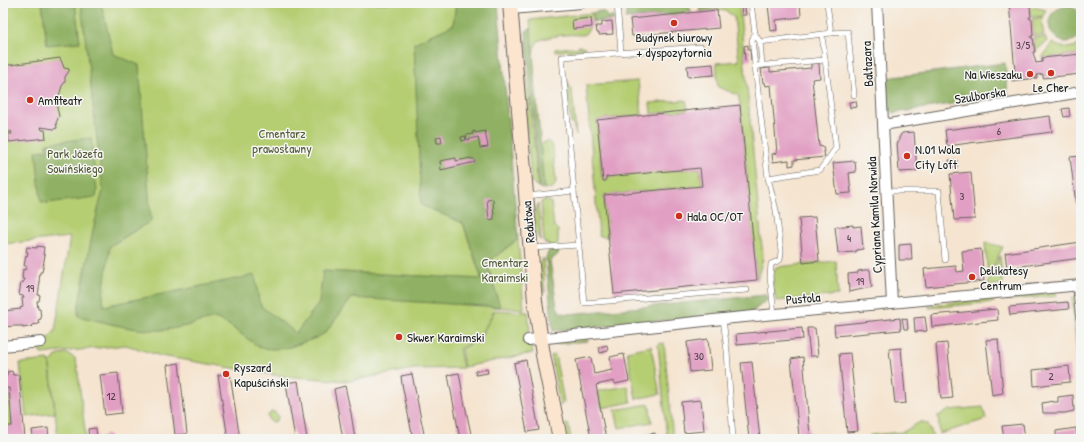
<svg xmlns="http://www.w3.org/2000/svg" width="1084" height="442" viewBox="0 0 1084 442" font-family="'Patrick Hand',sans-serif">
  <rect width="100%" height="100%" fill="#f6f6f2"/>
  <filter id="ink" filterUnits="userSpaceOnUse"><feTurbulence type="fractalNoise" baseFrequency=".025" numOctaves="2"/><feDisplacementMap in="SourceGraphic" scale="8" xChannelSelector="R" yChannelSelector="G"/><feConvolveMatrix kernelMatrix="1 2 1 2 8 2 1 2 1" color-interpolation-filters="sRGB"/></filter>
  <filter id="wash" filterUnits="userSpaceOnUse"><feTurbulence type="fractalNoise" baseFrequency=".012" numOctaves="4" result="noise"/><feDisplacementMap in="SourceGraphic" scale="16" xChannelSelector="R" yChannelSelector="G"/><feGaussianBlur stdDeviation="0.9" result="paint"/><feColorMatrix in="noise" values="0 0 0 0 0 0 0 0 0 0 0 0 0 0 0 0 0 1.4 0 .05"/><feComposite in="paint" operator="in"/></filter>
  <g filter="url(#wash)">
    <rect width="100%" height="100%" fill="#f5e4cf"/>
    <g fill="#b5ce72" stroke="#687547">
      <path d="M3 3H456L453 25 463 223 482 280 495 291 487 263 518 239 524 309 494 307C491 325 475 341 459 349L463 368 414 369 349 381 280 376 161 356 126 345 41 354 40 350 39 351 38 346 45 344 47 339 55 331 70 237 3 244Z"/>
      <polygon points="715,3 739,3 763,258 757,280 740,104 738,95 718,87 716,63 739,61 734,17 726,11 717,10"/>
      <polygon points="1030,6 1046,10 1043,16 1031,17"/>
      <path d="M592 13C594 24 591 27 584 35 567 34 553 35 538 41L534 48 533 58 530 20Z"/>
      <polygon points="1043,17 1042,24 1044,35 1033,36 1032,19"/>
      <polygon points="523,34 538,187 531,182 520,35"/>
      <polygon points="1045,37 1047,41 1035,52 1033,38"/>
      <path d="M1052 43C1062 49 1071 49 1081 44V54L1042 58Z"/>
      <polygon points="579,46 585,47 584,49 572,51 564,50 562,52 559,51 556,52 555,49 572,47 576,48"/>
      <polygon points="566,78 572,91 576,135 573,124 571,124"/>
      <polygon points="638,81 642,115 597,120 602,177 700,168 702,186 604,195 608,237 599,236 586,85"/>
      <polygon points="686,100 688,110 651,114 650,103"/>
      <polygon points="547,141 551,144 553,149 556,183 553,188 544,189 540,145"/>
      <polygon points="545,200 551,202 554,226 558,230 558,243 554,249 549,250 548,244 544,243 541,202"/>
      <path d="M538 204 541 241C534 234 532 212 538 204Z"/>
      <polygon points="985,243 987,243 1003,247 988,276"/>
      <polygon points="1000,256 1003,283 1003,284 989,286 988,282"/>
      <polygon points="543,258 545,292 543,292 539,263"/>
      <path d="M836 261 838 295 776 301C774 290 770 277 776 267Z"/>
      <polygon points="1056,292 1057,296 1006,300 1010,297"/>
      <polygon points="994,298 994,302 929,308 929,305"/>
      <polygon points="1072,298 1075,298 1081,358 1080,387"/>
      <polygon points="495,310 528,312 530,330 525,335 527,345 531,346 533,353 464,367 461,350 482,334"/>
      <polygon points="586,337 588,341 556,344 556,341"/>
      <polygon points="664,343 673,439 667,439 658,344"/>
      <polygon points="651,346 660,394 636,399 627,351"/>
      <polygon points="66,353 75,358 77,365 86,439 58,439 50,364 56,356"/>
      <polygon points="555,355 564,402 560,406 551,356"/>
      <polygon points="49,360 55,413 26,417 20,363"/>
      <polygon points="628,386 631,402 602,408 598,391"/>
      <polygon points="9,388 12,426 5,426 5,424 3,424 3,389"/>
      <polygon points="649,404 652,422 619,428 615,410"/>
      <polygon points="983,407 986,419 940,434 938,416 950,410"/>
      <circle cx="273" cy="417" r="5"/>
      <polygon points="920,422 923,422 928,424 934,439 867,439 869,436 871,435 903,432"/>
      <polygon points="568,424 571,439 567,439 564,425"/>
    </g>
    <g fill="#90b164" stroke="#566640">
      <polygon points="42,3 75,3 80,42 47,45"/>
      <path d="M81 3H101L113 54 139 65 151 221 110 246 103 295 104 306 255 275 259 302 262 307 296 333 319 303 323 271 482 279 463 223 421 205 414 43 453 25 456 3H498L518 239 487 263 500 307 352 298 325 333 316 338 290 347 274 349 260 348 229 325 215 318C202 321 189 326 176 328 144 335 109 323 78 316V309L93 230 103 190Z"/>
      <polygon points="702,3 715,3 717,10 699,12 700,7"/>
      <polygon points="683,4 688,4 692,13 625,19 628,9"/>
      <path d="M1069 6C1084 9 1081 23 1081 35 1056 60 1030 10 1069 6Z"/>
      <polygon points="599,11 604,12 607,17 613,16 614,20 594,22 592,13"/>
      <polygon points="531,29 544,189 539,188 526,31"/>
      <polygon points="1005,63 1008,95 894,113 888,108 886,78"/>
      <polygon points="91,138 97,191 96,197 46,203 46,202 41,202 36,151 47,150 47,143"/>
      <polygon points="556,249 559,251 558,254 550,261 557,307 561,313 569,314 766,295 767,300 752,312 553,331 546,258 549,250"/>
    </g>
    <g id="blocks">
      <g fill="#e19fc3">
        <polygon points="787,3 800,3 801,17 776,20 777,30 771,31 768,5"/>
        <polygon points="1009,3 1028,3 1029,6 1030,6 1031,17 1029,17 1030,19 1032,19 1033,36 1031,36 1031,38 1033,38 1035,52 1033,52 1036,63 1042,62 1042,58 1081,54 1081,74 1043,78 1043,74 1037,75 1037,78 1012,81 1011,72 1015,72"/>
        <polygon points="741,7 745,7 746,15 742,15"/>
        <polygon points="717,10 719,28 632,36 630,19"/>
        <polygon points="591,18 592,27 573,29 572,20"/>
        <polygon points="612,21 613,34 599,35 599,33 597,33 596,26 602,26 602,22"/>
        <polygon points="748,45 748,50 750,50 751,60 745,61 744,46"/>
        <polygon points="60,58 63,65 64,68 69,69 69,71 65,77 65,82 62,86 58,99 57,108 59,116 56,123 57,128 54,129 41,127 42,130 45,130 46,138 9,142 8,134 12,134 11,131 4,136 3,134 3,64 10,65"/>
        <polygon points="819,63 820,78 812,79 819,146 823,147 825,157 794,160 794,165 789,166 789,160 773,162 772,154 777,153 771,85 766,86 765,83 763,83 761,69 770,68 770,72 811,68 811,64"/>
        <polygon points="713,64 714,75 688,77 687,66"/>
        <polygon points="856,101 857,107 850,108 849,102"/>
        <polygon points="740,105 757,280 614,294 604,195 702,186 700,168 606,177 606,181 603,181 597,120"/>
        <polygon points="1069,108 1070,116 1064,117 1062,109"/>
        <polygon points="1050,116 1052,132 947,146 945,130"/>
        <polygon points="475,131 475,133 485,131 488,147 480,148 478,137 467,140 466,135 473,134 472,132"/>
        <polygon points="914,132 917,171 899,172 897,142 899,142 899,138 902,133"/>
        <polygon points="441,136 442,143 437,143 436,137"/>
        <polygon points="465,136 466,140 462,141 461,137"/>
        <polygon points="1081,156 1081,203 1076,204 1070,157"/>
        <polygon points="456,158 456,161 471,158 471,159 474,159 475,162 441,170 440,161"/>
        <polygon points="949,160 957,160 957,167 950,167"/>
        <polygon points="855,161 856,172 849,173 851,193 837,194 833,163"/>
        <polygon points="971,172 975,219 954,220 950,174"/>
        <polygon points="493,199 494,219 489,220 487,200"/>
        <polygon points="815,217 819,261 803,263 799,218"/>
        <polygon points="853,225 853,227 861,226 863,249 856,250 856,252 838,253 835,227"/>
        <polygon points="1081,242 1081,258 1007,268 1005,253"/>
        <polygon points="911,244 912,260 899,260 899,245"/>
        <polygon points="37,246 44,247 43,255 45,255 42,272 40,272 39,282 40,282 38,295 40,295 39,301 37,301 38,309 40,309 41,319 38,320 39,324 32,325 33,326 23,328 23,326 13,326 5,327 5,329 3,330 3,311 21,309 20,308 23,307 22,298 24,298 23,296 19,295 21,282 23,283 24,279 22,279 23,269 25,270 26,268 26,266 24,266 26,255 27,256 28,252 26,252 27,247 37,248"/>
        <polygon points="981,249 984,281 926,287 924,269 956,266 957,272 964,271 962,251"/>
        <polygon points="865,270 870,270 872,287 849,292 848,274 858,273 858,271"/>
        <polygon points="1068,302 1069,309 1010,315 1009,307"/>
        <polygon points="997,309 998,320 932,327 931,315"/>
        <polygon points="925,317 927,331 915,332 914,318"/>
        <polygon points="900,318 901,330 835,336 834,325"/>
        <polygon points="902,318 907,319 908,329 904,329"/>
        <polygon points="802,328 803,339 737,345 736,334"/>
        <polygon points="807,328 815,328 818,356 810,356"/>
        <polygon points="708,339 711,370 690,372 687,342"/>
        <polygon points="998,339 1003,393 992,395 986,340"/>
        <polygon points="947,343 953,398 941,399 936,344"/>
        <polygon points="607,345 608,351 600,353 599,347"/>
        <polygon points="901,348 906,403 895,404 889,349"/>
        <polygon points="850,353 858,431 847,432 839,354"/>
        <polygon points="624,354 629,381 615,384 614,381 596,385 606,439 591,439 576,360 591,357 594,374 612,370 610,357"/>
        <polygon points="803,357 810,435 799,436 791,359"/>
        <polygon points="526,360 539,430 527,432 514,363"/>
        <polygon points="752,362 757,411 760,439 749,439 741,363"/>
        <polygon points="179,363 187,434 175,435 167,365"/>
        <polygon points="1069,366 1070,382 1034,386 1033,370"/>
        <polygon points="487,369 488,373 476,375 475,371"/>
        <polygon points="12,371 13,375 19,375 25,438 33,437 32,430 48,428 49,439 3,439 3,424 5,423 5,426 12,426 9,388 3,389 3,376 7,376 7,372"/>
        <polygon points="118,373 122,413 105,415 100,375"/>
        <polygon points="230,373 234,401 240,439 228,439 218,375"/>
        <polygon points="459,373 464,400 472,439 460,439 448,375"/>
        <polygon points="412,374 425,439 413,439 402,384 401,376"/>
        <polygon points="298,381 307,439 295,439 290,409 286,383"/>
        <polygon points="345,386 351,413 355,439 343,439 334,389"/>
        <polygon points="1073,395 1074,411 1065,413 1043,413 1042,403 1053,401 1053,402 1058,402 1058,397"/>
        <polygon points="701,400 704,431 684,433 681,402"/>
        <polygon points="1023,424 1025,439 1004,439 1002,426"/>
        <polygon points="96,428 97,439 89,439 88,429"/>
        <polygon points="1076,428 1077,439 1056,439 1056,431"/>
        <polygon points="655,433 656,439 626,439 626,438"/>
        <polygon points="104,435 109,435 110,439 105,439"/>
      </g>
    </g>
  </g>
  <g filter="url(#ink)">
    <use href="#blocks" fill-opacity="0" stroke="#68625b" stroke-width="1"/>
    <g fill="none" stroke-linecap="round" stroke-linejoin="round">
      <defs>
        <g id="lane">
          <polyline points="617,3 621,53"/>
          <polyline points="751,3 755,34 752,40 768,178 776,210 781,251 780,260 771,264 770,277 774,314"/>
          <polyline points="831,33 848,32 854,95"/>
          <polyline points="755,34 760,42 831,33 827,3"/>
          <polyline points="760,42 762,65"/>
          <polyline points="701,47 562,57 584,303 747,290"/>
          <polyline points="755,66 825,60"/>
          <polyline points="768,178 820,170 836,148 822,35"/>
          <polyline points="886,191 939,191 945,260"/>
          <polyline points="527,196 574,191"/>
          <polyline points="532,248 579,245"/>
          <polyline points="723,319 727,351 733,439"/>
        </g>
        <g id="street">
          <polyline points="877,3 892,303"/>
          <polyline points="511,9 581,3"/>
          <polyline points="883,125 1081,92"/>
          <polyline points="1078,285 1081,316"/>
          <polyline points="528,340 723,319 1081,285"/>
          <polyline points="3,346 41,342"/>
        </g>
        <polyline id="secondary" points="510,3 535,301 543,355 560,439"/>
      </defs>
      <use href="#lane" stroke="#68625b" stroke-width="6"/>
      <use href="#street" stroke="#68625b" stroke-width="12"/>
      <use href="#secondary" stroke="#68625b" stroke-width="16"/>
      <use href="#lane" stroke="#fff" stroke-width="5"/>
      <use href="#street" stroke="#fff" stroke-width="10"/>
      <use href="#secondary" stroke="#fbe5cf" stroke-width="14"/>
    </g>
  </g>
  <g fill="#c8321e" stroke="#f6f6f2" stroke-width="1.5">
    <circle cx="674" cy="23" r="4"/>
    <circle cx="1051" cy="73" r="4"/>
    <circle cx="1030" cy="74" r="4"/>
    <circle cx="30" cy="100" r="4"/>
    <circle cx="907" cy="156" r="4"/>
    <circle cx="679" cy="216" r="4"/>
    <circle cx="972" cy="277" r="4"/>
    <circle cx="399" cy="337" r="4"/>
    <circle cx="226" cy="374" r="4"/>
  </g>
  <g text-anchor="middle" dominant-baseline="central" stroke-width="3" stroke-linejoin="round" paint-order="stroke">
    <g font-size="11" fill="#4d3d46">
      <text x="1023" y="45">3/5</text>
      <text x="999" y="131">6</text>
      <text x="962" y="196">3</text>
      <text x="849" y="238">4</text>
      <text x="860" y="281">19</text>
      <text x="30" y="288">19</text>
      <text x="699" y="356">30</text>
      <text x="1051" y="376">2</text>
      <text x="111" y="396">12</text>
    </g>
    <g font-size="13" fill="#1c1c1c" stroke="#f6f6f2" text-anchor="start">
      <text x="674" y="37" text-anchor="middle">Budynek biurowy<tspan x="674" dy="15">+ dyspozytornia</tspan></text>
      <text x="1022" y="74" text-anchor="end">Na Wieszaku</text>
      <text x="1051" y="87" text-anchor="middle">Le Cher</text>
      <text x="38" y="100">Amfiteatr</text>
      <text x="915" y="149">N.01 Wola<tspan x="915" dy="15">City Loft</tspan></text>
      <text x="687" y="216">Hala OC/OT</text>
      <text x="980" y="270">Delikatesy<tspan x="980" dy="15">Centrum</tspan></text>
      <text x="407" y="337">Skwer Karaimski</text>
      <text x="234" y="367">Ryszard<tspan x="234" dy="15">Kapuściński</tspan></text>
    </g>
    <g font-size="13" fill="#1c1c1c" stroke="#f6f6f2">
      <text transform="translate(867 64) rotate(-93)">Baltazara</text>
      <text transform="translate(980 95) rotate(-9)">Szulborska</text>
      <text transform="translate(874 215) rotate(-93)">Cypriana Kamila Norwida</text>
      <text transform="translate(528 222) rotate(-95)">Redutowa</text>
      <text transform="translate(803 298) rotate(-5)">Pustola</text>
    </g>
    <g font-size="13" fill="#525a3a" stroke="#f6f6f2">
      <text x="282" y="133">Cmentarz<tspan x="282" dy="15">prawosławny</tspan></text>
      <text x="75" y="153">Park Józefa<tspan x="75" dy="15">Sowińskiego</tspan></text>
      <text x="505" y="262">Cmentarz<tspan x="505" dy="15">Karaimski</tspan></text>
    </g>
  </g>
  <rect width="1084" height="442" fill="none" stroke="#f6f6f2" stroke-width="16"/>
</svg>
